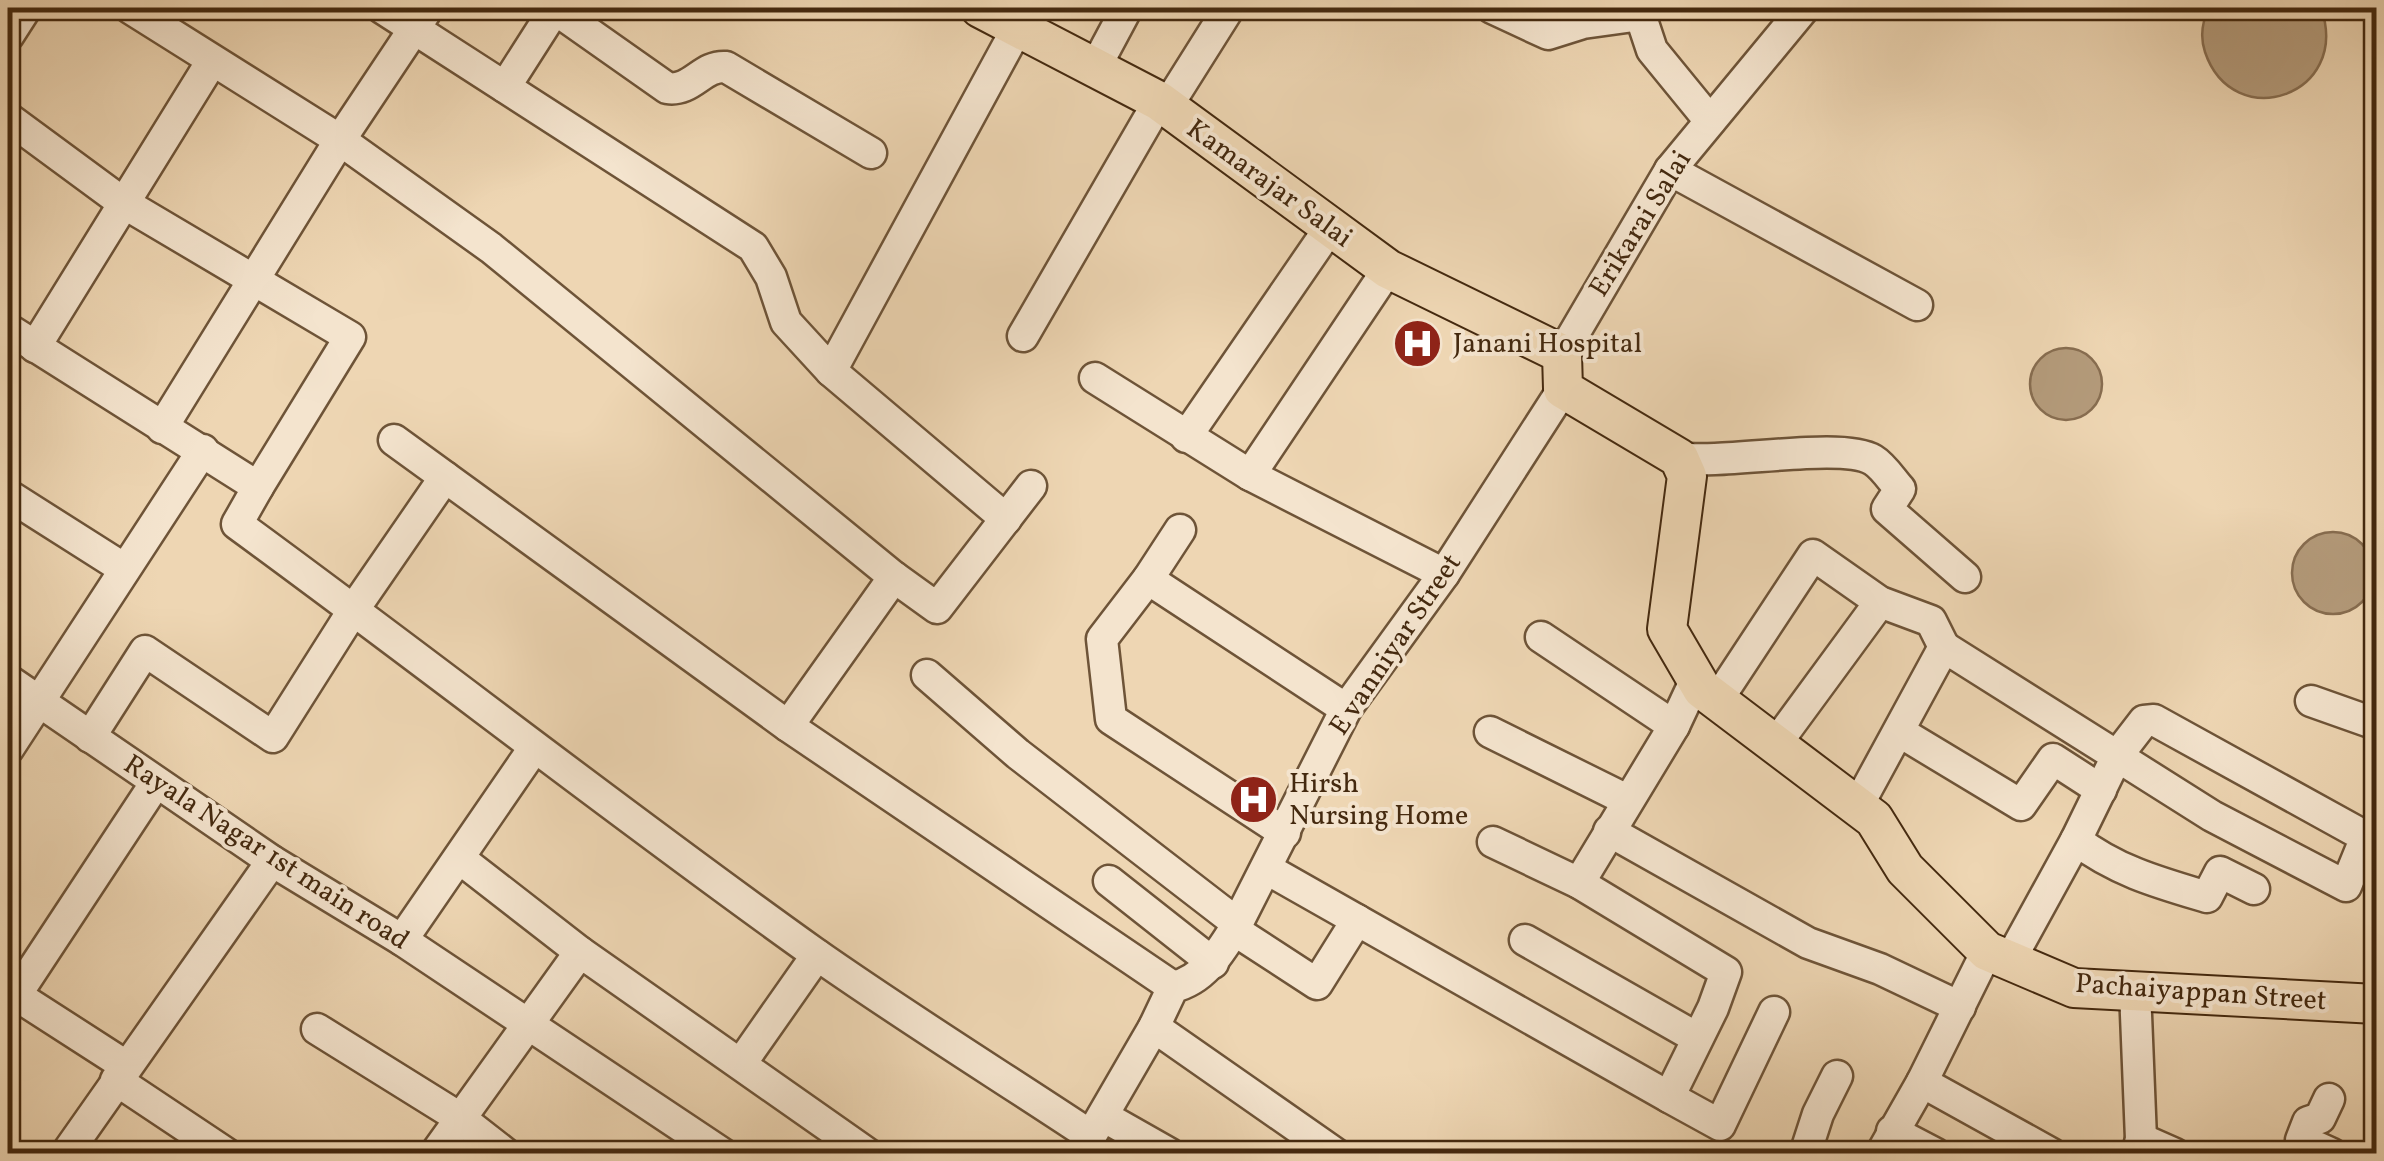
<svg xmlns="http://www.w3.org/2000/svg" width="2384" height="1161" viewBox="0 0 2384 1161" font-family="Vollkorn,serif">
  <rect width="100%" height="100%" fill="#eed6b3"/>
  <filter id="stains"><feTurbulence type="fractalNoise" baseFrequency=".002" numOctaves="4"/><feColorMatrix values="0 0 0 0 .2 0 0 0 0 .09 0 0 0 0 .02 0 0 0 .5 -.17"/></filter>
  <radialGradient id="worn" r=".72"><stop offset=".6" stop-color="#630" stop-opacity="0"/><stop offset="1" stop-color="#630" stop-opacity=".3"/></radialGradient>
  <g fill="#b49b7b" stroke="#876d50" stroke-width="2.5">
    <path d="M2209 8H2321C2352 96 2233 135 2205 52 2200 37 2202 22 2209 8Z"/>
    <circle cx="2066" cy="384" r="36"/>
    <circle cx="2333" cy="573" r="41"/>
  </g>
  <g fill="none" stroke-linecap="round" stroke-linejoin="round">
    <defs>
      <g id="minor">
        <polyline points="130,8 340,140 491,248 894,577 937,608 1031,486"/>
        <polyline points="382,8 753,247 771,277 786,322 831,371 1019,25"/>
        <polyline points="1492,8 1548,34 1583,23 1641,15"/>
        <polyline points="1638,8 1652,50 1710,121"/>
        <polyline points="8,36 26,8"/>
        <polyline points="1096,66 1127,8"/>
        <path d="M505 87 551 15 559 12 667 88C692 92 702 65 726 67L871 153"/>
        <polyline points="1166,108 1229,8"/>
        <polyline points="8,118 122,202 350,337 258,487"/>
        <polyline points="1670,170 1917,305"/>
        <path d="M8 329 258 487 237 524C430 665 618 813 813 952 904 1016 999 1075 1091 1136"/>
        <polyline points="1023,336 1159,101"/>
        <polyline points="35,347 212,61"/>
        <polyline points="1562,354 1670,170 1804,8"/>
        <polyline points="831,371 1006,519"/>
        <polyline points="1095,378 1250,475 1444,574"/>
        <polyline points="162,428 340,140 428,8"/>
        <polyline points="1186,437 1329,229"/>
        <polyline points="394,440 788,726 1173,987"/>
        <path d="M1679 458C1725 465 1841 441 1873 460 1883 466 1892 480 1900 489L1887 509 1965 577"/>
        <polyline points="1250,475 1388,269"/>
        <polyline points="8,495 123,568"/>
        <polyline points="1180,530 1148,579 1102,639 1111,719 1285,833"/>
        <polyline points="1148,579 1346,709"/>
        <polyline points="1541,637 1674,726"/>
        <polyline points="927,675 1018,754 1237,923"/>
        <polyline points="8,680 272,861 402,940 723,1154"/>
        <polyline points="1718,699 1813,555 1880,602 1931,621 1944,647"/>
        <polyline points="2311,701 2376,724"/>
        <polyline points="788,726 894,577"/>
        <polyline points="1490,732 1627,800"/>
        <polyline points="1900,732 2021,805 2053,759 2101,790"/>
        <polyline points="90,737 145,651 273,737 354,609 445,477"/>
        <polyline points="1775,745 1880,602"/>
        <polyline points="8,749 203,450"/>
        <polyline points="1857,807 1944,647 2117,756 2076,840 2009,962"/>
        <polyline points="1609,831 1808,943 1880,969 1960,1007"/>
        <polyline points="2366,837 2346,886 2212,816 2117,756 2144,721 2154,720 2366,837 2376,842"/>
        <path d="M2076 840C2116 871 2160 883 2207 897L2220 872 2254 889"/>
        <polyline points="1493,842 1579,883 1726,972 1713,1008 1669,1097 1720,1125 1774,1012"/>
        <polyline points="459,858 580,952"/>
        <polyline points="1267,869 1669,1097"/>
        <polyline points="1109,881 1213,963"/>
        <polyline points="1579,883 1674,726 1696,679"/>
        <polyline points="1234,930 1317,984 1357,920"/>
        <polyline points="402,940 534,748"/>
        <polyline points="1525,940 1697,1038"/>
        <polyline points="8,990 126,1066"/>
        <polyline points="2135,990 2141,1139 2137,1154"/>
        <polyline points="8,1007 155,784"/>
        <polyline points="1154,1027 1336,1154"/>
        <polyline points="317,1029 460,1118 506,1154"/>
        <polyline points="742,1062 817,955"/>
        <polyline points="116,1080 227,1154"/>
        <polyline points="1922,1082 2052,1154"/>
        <polyline points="2329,1099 2320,1118 2308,1122 2301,1140 2332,1154"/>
        <polyline points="1103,1116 1170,1154"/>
        <polyline points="1892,1131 1936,1154"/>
        <polyline points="2141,1139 2175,1154"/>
        <path d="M1082 1151 1154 1027 1173 987C1203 980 1219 954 1234 930L1346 709 1444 574 1563 389"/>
        <polyline points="66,1154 272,861"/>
        <polyline points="435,1154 580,952 868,1154"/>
        <polyline points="1805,1154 1818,1114 1837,1076"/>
        <polyline points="1881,1154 1922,1082 1987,951"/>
      </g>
      <polyline id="major" points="980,8 1159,101 1388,269 1562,354 1563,389 1679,458 1687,476 1667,629 1702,689 1874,819 1905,869 1987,951 2074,988 2376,1004"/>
    </defs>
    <use href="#minor" stroke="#6e5438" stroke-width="35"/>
    <use href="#major" stroke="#44290f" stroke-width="42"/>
    <use href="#minor" stroke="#f4e4ce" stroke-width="30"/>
    <use href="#major" stroke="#eed6b3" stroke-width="38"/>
  </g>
  <defs>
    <symbol id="hospital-disc" viewBox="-11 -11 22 22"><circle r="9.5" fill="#8f2418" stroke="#f4e4ce"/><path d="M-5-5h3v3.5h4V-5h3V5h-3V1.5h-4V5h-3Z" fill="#fff"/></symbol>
  </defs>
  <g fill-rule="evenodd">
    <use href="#hospital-disc" x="1390" y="316" width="55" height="55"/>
    <use href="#hospital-disc" x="1226" y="772" width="55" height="55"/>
  </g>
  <g text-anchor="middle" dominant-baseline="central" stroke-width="8" stroke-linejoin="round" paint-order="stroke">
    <g font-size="28" fill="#44290f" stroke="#f4e4ce">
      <text transform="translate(1269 184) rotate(36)">Kamarajar Salai</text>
      <text transform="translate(1641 224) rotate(-58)">Erikarai Salai</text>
      <text transform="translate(1396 645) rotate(-56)">E vanniyar Street</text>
      <text transform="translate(266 853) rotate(33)">Rayala Nagar 1st main road</text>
      <text transform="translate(2201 993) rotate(4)">Pachaiyappan Street</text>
    </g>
    <g font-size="28" fill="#44290f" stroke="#f4e4ce" text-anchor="start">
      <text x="1453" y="344">Janani Hospital</text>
      <text x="1289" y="784">Hirsh<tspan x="1289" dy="32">Nursing Home</tspan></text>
    </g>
  </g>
  <rect width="2384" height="1161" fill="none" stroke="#eed6b3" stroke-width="40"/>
  <rect x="10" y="10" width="2364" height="1141" fill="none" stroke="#44290f" stroke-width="5"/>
  <rect x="20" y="20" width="2344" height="1121" fill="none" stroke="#44290f" stroke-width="2.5"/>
  <rect width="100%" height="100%" filter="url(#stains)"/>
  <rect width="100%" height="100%" fill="url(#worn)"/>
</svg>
